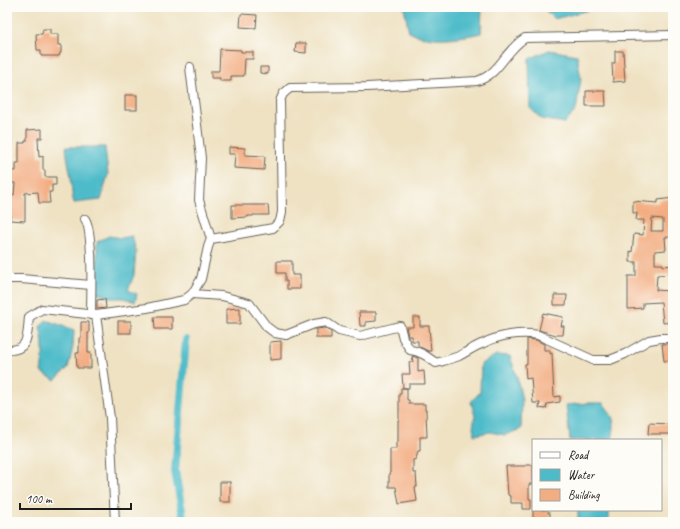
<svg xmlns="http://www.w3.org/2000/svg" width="680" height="529" viewBox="0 0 680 529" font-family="Caveat,sans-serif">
  <rect width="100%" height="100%" fill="#fdfcf7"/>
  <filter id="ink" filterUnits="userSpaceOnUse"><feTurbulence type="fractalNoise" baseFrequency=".025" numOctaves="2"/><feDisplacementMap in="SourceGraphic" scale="8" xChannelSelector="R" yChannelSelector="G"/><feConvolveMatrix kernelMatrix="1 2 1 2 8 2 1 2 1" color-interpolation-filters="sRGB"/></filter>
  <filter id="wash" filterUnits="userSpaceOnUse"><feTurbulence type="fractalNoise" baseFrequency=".012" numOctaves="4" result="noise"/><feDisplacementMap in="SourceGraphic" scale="16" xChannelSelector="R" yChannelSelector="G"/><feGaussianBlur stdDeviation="0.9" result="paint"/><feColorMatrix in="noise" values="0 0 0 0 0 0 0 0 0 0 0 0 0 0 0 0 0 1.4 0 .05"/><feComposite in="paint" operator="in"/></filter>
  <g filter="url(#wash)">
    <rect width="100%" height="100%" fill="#efe2c3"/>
    <g fill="#4ebbc9" stroke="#356c72">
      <path d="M404 7H482L481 33C459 38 429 42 409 32Z"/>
      <polygon points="542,7 601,7 554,19"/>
      <polygon points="549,50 577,55 581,79 576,110 565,123 541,119 530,108 529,59"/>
      <path d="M66 147H105L108 174 101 200 74 203C71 194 72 186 71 177 69 167 67 157 66 147Z"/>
      <polygon points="109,236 121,238 132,236 136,251 134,275 128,290 137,294 135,302 124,298 111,298 97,293 97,242"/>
      <path d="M46 320 74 330 73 347 68 368 55 380 41 372C44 356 44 342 40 327Z"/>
      <polygon points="496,355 510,356 517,377 522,400 521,429 505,435 490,432 475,435 473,427 475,416 471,402 480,392 481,364"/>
      <path d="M588 403H603C614 417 616 422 612 440H570L566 405Z"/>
      <rect x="578" y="510" width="31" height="12"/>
    </g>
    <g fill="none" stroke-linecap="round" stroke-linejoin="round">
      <polyline stroke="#4ebbc9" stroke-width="8" points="184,522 175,471 186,340"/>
    </g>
    <g id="blocks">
      <g fill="#f3ad82" fill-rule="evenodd">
        <polygon points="241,14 257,15 256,28 240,27"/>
        <polygon points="43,29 50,29 50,34 58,34 58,45 61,45 61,53 60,53 59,56 41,56 41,50 37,50 36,34 42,34"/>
        <polygon points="296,43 306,43 306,53 295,52"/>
        <polygon points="220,49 241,50 241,52 253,52 253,59 245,59 244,76 231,76 231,81 220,81 220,78 211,78 211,71 219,71"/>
        <polygon points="615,51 623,51 625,81 613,82 612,63 615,63"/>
        <polygon points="260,67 268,67 268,74 260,73"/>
        <polygon points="586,91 605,91 606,106 586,106"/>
        <rect x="125" y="95" width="12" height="15"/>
        <polygon points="42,129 42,138 38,138 39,157 43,156 43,170 45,170 45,177 56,177 56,185 52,185 52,192 49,192 50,203 39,203 38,192 25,193 25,221 10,220 11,204 7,204 7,195 14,195 15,183 10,183 10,171 16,171 16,163 19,163 19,143 25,143 25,141 27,141 27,130"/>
        <polygon points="229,147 245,148 245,155 265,156 264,170 234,168 235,154 229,154"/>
        <path d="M673 198V205L671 206 673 237H665L666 250 655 251V264H663V266L673 265V274L657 275 656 290 669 291V312H673V322L663 323 661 302 643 303V308L628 309V276H636V262H630V251L632 252 634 234 643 235 644 220H636L637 213H633V201L658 203V200ZM652 218 663 219V231H651Z"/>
        <polygon points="232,205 268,205 269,215 253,215 253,216 248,216 248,217 232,218"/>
        <polygon points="277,261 292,261 292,275 300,275 300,289 287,289 287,281 285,281 285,273 277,273"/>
        <polygon points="554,295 567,295 566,305 554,305"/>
        <polygon points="105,299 106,308 97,309 97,300"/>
        <polygon points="240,308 240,324 226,324 226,309"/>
        <polygon points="359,312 376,312 376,321 366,322 366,326 360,326"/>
        <polygon points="543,313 563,317 561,326 564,326 563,335 556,335 539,330"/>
        <polygon points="154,317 172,317 172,329 155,329"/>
        <polygon points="413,317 420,317 420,326 429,326 431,351 428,351 418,346 418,341 412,341 412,336 408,336 406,327 413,327"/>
        <rect x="118" y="321" width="13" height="12"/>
        <polygon points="81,322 89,322 89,333 88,333 88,353 91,353 91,368 77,368 76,353 79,353 79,338 81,338"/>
        <polygon points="325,328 331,332 331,338 316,338 316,329"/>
        <polygon points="527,339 536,340 544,344 544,350 550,350 550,354 552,353 554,397 560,396 560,402 547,404 546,409 539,408 540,403 533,403 531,378 526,379 525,364 527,364"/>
        <polygon points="281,341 281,359 270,360 270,342"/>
        <polygon points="662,344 673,344 673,360 664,361"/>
        <polygon points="412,356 418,358 418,372 424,371 425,384 409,384 409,388 403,388 402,374 410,374 409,362 413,362"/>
        <polygon points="401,388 407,388 407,400 409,400 409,404 425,404 425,410 426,410 427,437 420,437 420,451 418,451 416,459 413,460 413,473 416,473 417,487 415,487 417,501 399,504 396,487 389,487 389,473 390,473 390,449 396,449 396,442 398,442 398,420 399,420 399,394 401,394"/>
        <polygon points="649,423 671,424 671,434 648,434"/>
        <polygon points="526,465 533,465 533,484 529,484 529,499 531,499 531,509 523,509 523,503 511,503 511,496 508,495 506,466 526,466"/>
        <rect x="220" y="482" width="10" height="20"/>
        <polygon points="533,510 548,510 548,513 550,513 550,522 533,522"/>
      </g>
    </g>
  </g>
  <g filter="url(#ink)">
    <use href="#blocks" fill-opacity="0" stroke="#666156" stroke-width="1"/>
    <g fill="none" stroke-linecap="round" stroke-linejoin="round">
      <defs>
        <g id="street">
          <polyline points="190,67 201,158 199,200 211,239"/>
          <path d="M85 219C94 232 91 297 91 315"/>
          <polyline points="7,279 21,279 91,285"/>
          <path d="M192 294 222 296 249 303 267 327 275 333 286 335 314 324 326 322 339 331 360 336 400 326 403 338 410 350C420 351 428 357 436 363 443 361 452 359 459 356 467 352 475 346 484 343 499 335 521 332 538 335L593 360H610L625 354 649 340 661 338H673"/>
          <polyline points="96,315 110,418 115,522"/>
          <path d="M7 350C30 351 27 334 29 317L42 309 96 315 147 308 184 300 192 294 201 279 208 247 211 239 273 228 280 221 282 212 280 101 283 94 290 88 367 87 477 81C500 74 505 50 525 38L673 35"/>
        </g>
      </defs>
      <use href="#street" stroke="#666156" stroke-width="10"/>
      <use href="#street" stroke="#fff" stroke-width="8"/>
    </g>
  </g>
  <rect width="680" height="529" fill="none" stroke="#fdfcf7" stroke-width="24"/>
  <rect x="532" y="439" width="130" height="72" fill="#fdfcf7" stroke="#a3a29f"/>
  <rect x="540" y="452" width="20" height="6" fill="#ffffff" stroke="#a3a29f"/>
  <text x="568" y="459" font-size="12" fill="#1c1c1c">Road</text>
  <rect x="540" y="469" width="20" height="12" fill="#4ebbc9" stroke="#a3a29f"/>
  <text x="568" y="479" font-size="12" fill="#1c1c1c">Water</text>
  <rect x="540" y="489" width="20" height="12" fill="#f3ad82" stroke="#a3a29f"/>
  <text x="568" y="499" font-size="12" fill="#1c1c1c">Building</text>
  <path d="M20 503v6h111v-6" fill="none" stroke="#1c1c1c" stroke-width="2"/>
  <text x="26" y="503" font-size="12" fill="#1c1c1c" stroke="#fdfcf7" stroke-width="3" paint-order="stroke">100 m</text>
</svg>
